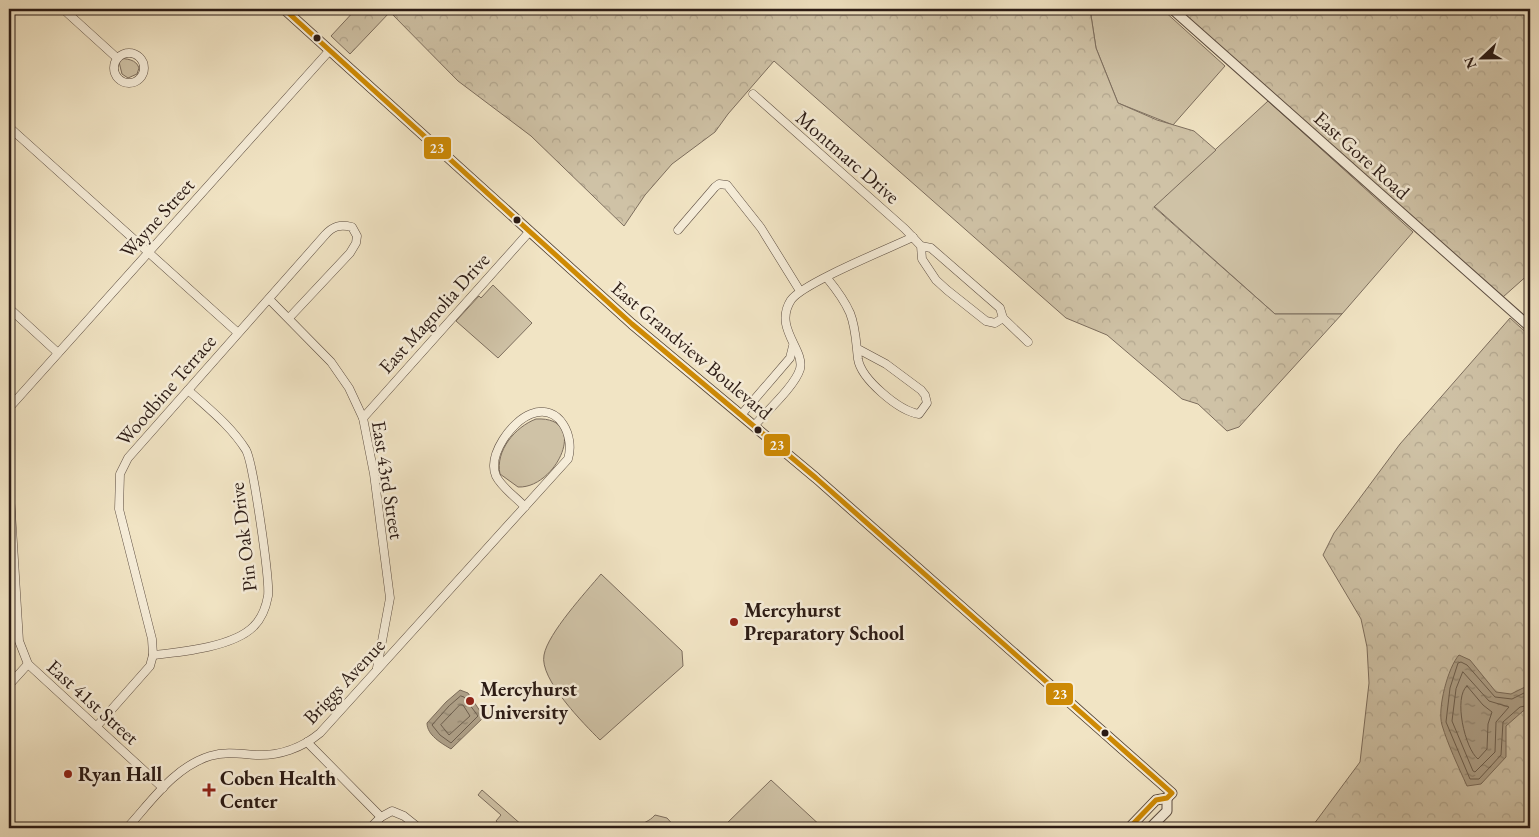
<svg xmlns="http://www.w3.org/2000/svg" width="1539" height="837" viewBox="0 0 1539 837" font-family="'EB Garamond',serif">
  <defs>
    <pattern id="forest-crowns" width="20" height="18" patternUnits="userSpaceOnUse" patternTransform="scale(1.25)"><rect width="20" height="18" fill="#cfc2a6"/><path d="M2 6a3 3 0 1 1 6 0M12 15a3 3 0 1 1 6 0" fill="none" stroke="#b2a68e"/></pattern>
    <pattern id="water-ripples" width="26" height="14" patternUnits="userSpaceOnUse" patternTransform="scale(1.25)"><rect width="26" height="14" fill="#aea088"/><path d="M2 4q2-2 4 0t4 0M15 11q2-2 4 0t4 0" fill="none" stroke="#8e826e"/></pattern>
  </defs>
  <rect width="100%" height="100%" fill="#f1e4c4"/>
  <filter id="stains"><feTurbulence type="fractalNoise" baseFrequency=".004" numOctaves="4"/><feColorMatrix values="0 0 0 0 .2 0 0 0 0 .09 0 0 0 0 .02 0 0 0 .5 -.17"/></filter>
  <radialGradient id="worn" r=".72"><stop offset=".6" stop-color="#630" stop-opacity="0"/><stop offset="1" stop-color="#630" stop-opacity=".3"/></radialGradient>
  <g fill="#cfc2a6" stroke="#7d6e5e">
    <polygon points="1090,9 1162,9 1225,66 1173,125 1118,103 1096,48"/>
    <path d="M118 58C127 59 136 59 139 68L137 74 128 78 122 74Z"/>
    <polygon points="1268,101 1413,232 1342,314 1275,314 1154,206"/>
    <polygon points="493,285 532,323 498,358 456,321 479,296 481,298"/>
    <path d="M536 419C591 416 556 489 518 487L500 474C495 451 515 427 536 419Z"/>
    <path d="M601 574 682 651 683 666 600 740C584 724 539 679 544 655 548 633 586 592 601 574Z"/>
    <polygon points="771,780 823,828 722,828"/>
    <polygon points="482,790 523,826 520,828 504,828 496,821 501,815 478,795"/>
    <path d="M655 815 667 818 676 828H637C643 822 649 822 655 815Z"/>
  </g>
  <g fill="url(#forest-crowns)" stroke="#7d6e5e">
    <polygon points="356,9 1090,9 1096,48 1118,103 1157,120 1194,131 1216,150 1154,207 1275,314 1342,314 1239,427 1227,431 1198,404 1182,399 1107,335 1066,318 774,61 728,114 715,132 672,164 645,195 624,226 531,136 458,81 390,12 350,54 331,36"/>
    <polygon points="1177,9 1530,9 1530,273 1503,297"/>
    <polygon points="1510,318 1530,336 1530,828 1311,828 1360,762 1369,683 1367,647 1361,619 1323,555 1334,533 1400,444"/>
  </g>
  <g fill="url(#water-ripples)" stroke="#7a6b5a">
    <path d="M1459 655 1470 660 1496 692 1511 694 1527 686 1530 676V709L1523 711 1506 726V757L1481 784 1467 786C1458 766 1448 745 1442 725 1437 709 1448 667 1459 655Z"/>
    <path d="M460 690 468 693 484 717 451 749C441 743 427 735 427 723L446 702Z"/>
  </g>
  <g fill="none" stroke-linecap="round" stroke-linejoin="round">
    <g stroke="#6c5e4e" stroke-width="1">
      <polygon points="1463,672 1489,701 1509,707 1496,722 1495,752 1475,772 1473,771 1452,721 1456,689"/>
      <path d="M1467 686 1483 705 1492 712 1488 724 1487 749 1478 759C1465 749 1453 697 1467 686Z"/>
      <polyline points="1530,690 1512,699 1495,697 1467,665 1461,662 1458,663 1450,688 1446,722 1470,779 1479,779 1501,755 1503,722 1520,707 1530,705"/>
      <polygon points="461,696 464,697 478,716 451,743 440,735 432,725 449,706"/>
      <polygon points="460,705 463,705 470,716 449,735 441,725"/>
    </g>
    <defs>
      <g id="minor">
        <polyline points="63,9 117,58"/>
        <circle cx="129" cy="68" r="15"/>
        <polyline points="753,94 905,229 921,246 922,259 936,280 947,290 986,321 995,323 1003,318 1000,308 931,248 921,246"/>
        <polyline points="9,127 237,332"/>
        <polyline points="678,230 715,187 719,184 727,185 761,228 800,291"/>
        <path d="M827 278C836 289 844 299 850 313 856 328 856 343 858 359 861 379 899 411 919 414L927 403 925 395 921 390 886 364 858 349"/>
        <polyline points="269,299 331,362 349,388 363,418 374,474 390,598 377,668"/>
        <polyline points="9,308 58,353"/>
        <polyline points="1003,318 1028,342"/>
        <polyline points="9,408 330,50"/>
        <polyline points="741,415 790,358 793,346"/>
        <polyline points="363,418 530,231"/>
        <path d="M754 426C766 412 795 386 800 369 805 349 773 328 791 300 803 283 890 248 913 237"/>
        <polyline points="9,479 19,641 28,664 163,788"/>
        <path d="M153 655C181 652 234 647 254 626 262 618 266 607 268 596 270 580 253 462 246 450 231 426 209 409 188 390"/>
        <polyline points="9,685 28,664"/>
        <path d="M97 726 150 666 153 655 152 639 119 509 120 474 128 458 325 235C333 226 340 224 352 227L357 236 356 243 350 253 289 318"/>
        <polyline points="307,742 381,817"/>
        <path d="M127 828C151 802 174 767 210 756 226 751 241 754 256 755 279 756 302 748 320 733L568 459C575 437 560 403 531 414 512 421 487 455 496 476 502 488 516 497 525 507"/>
        <polyline points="370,828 381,817 392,811 404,816 419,828"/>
      </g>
      <g id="tertiary">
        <polyline points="284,9 632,324 816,478 1172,793 1167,798 1156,800 1129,828"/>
        <polyline points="1172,9 1530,327"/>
        <polyline points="1150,828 1167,811 1167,798"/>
      </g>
    </defs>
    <use href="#minor" stroke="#5c4d41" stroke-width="9"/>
    <use href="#tertiary" stroke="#5c4d41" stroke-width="11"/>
    <use href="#minor" stroke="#f6edd9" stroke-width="8"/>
    <use href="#tertiary" stroke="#f6edd9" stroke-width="9"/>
    <defs>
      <polyline id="bus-1" points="284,9 632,324 816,478 1172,793 1167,798 1156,800 1129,828"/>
    </defs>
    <use href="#bus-1" stroke="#f6edd9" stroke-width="9"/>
    <use href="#bus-1" stroke="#ce8a04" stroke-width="5"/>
  </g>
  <g fill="#2b1b15" stroke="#f6edd9" stroke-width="2">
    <circle cx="317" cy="38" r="4.5"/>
    <circle cx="517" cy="220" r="4.5"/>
    <circle cx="758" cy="430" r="4.5"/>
    <circle cx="1105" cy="733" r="4.5"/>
  </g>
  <g fill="#8f2418" stroke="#f6edd9" stroke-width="2">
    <circle cx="734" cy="622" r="5"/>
    <circle cx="470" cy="701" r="5"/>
    <circle cx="68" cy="774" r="5"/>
    <path d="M206.5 782.5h5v5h5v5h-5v5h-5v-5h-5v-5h5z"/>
  </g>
  <g text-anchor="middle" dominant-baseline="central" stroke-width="5" stroke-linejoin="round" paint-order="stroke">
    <g font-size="20" fill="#2b1b15" stroke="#f6edd9">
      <text transform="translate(1362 155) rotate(42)">East Gore Road</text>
      <text transform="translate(848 157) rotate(41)">Montmarc Drive</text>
      <text transform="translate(157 218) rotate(-48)">Wayne Street</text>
      <text transform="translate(434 313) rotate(-48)">East Magnolia Drive</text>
      <text transform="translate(692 350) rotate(40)">East Grandview Boulevard</text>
      <text transform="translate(166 390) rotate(-49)">Woodbine Terrace</text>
      <text transform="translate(388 480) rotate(81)">East 43rd Street</text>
      <text transform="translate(243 537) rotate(-97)">Pin Oak Drive</text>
      <text transform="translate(344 681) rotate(-47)">Briggs Avenue</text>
      <text transform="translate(93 702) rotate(42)">East 41st Street</text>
    </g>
    <g font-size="20" font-weight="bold" fill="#2b1b15" stroke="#f6edd9" text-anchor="start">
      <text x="744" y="610">Mercyhurst<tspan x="744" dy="23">Preparatory School</tspan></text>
      <text x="480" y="689">Mercyhurst<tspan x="480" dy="23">University</tspan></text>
      <text x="78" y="774">Ryan Hall</text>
      <text x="220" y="778">Coben Health<tspan x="220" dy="23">Center</tspan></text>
    </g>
  </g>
  <g stroke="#f6edd9" stroke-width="2">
    <rect x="423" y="136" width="29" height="24" rx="5" fill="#ce8a04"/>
    <rect x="763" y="433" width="28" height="24" rx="5" fill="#ce8a04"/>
    <rect x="1045" y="682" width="29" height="24" rx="5" fill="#ce8a04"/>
  </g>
  <g font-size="14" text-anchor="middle" font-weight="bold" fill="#fff">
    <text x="437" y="153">23</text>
    <text x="777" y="450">23</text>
    <text x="1060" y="699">23</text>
  </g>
  <rect width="1539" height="837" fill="none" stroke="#f1e4c4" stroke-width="30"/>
  <rect x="10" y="10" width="1519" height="817" fill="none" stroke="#2b1b15" stroke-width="2.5"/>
  <rect x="15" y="15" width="1509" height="807" fill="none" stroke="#2b1b15"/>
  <g transform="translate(1482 58) rotate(248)" stroke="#f6edd9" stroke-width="4" paint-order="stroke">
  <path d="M0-4L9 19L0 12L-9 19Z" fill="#2b1b15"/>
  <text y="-8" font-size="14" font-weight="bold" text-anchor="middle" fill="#2b1b15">N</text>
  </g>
  <rect width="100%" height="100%" filter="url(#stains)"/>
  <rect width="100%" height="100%" fill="url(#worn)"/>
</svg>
